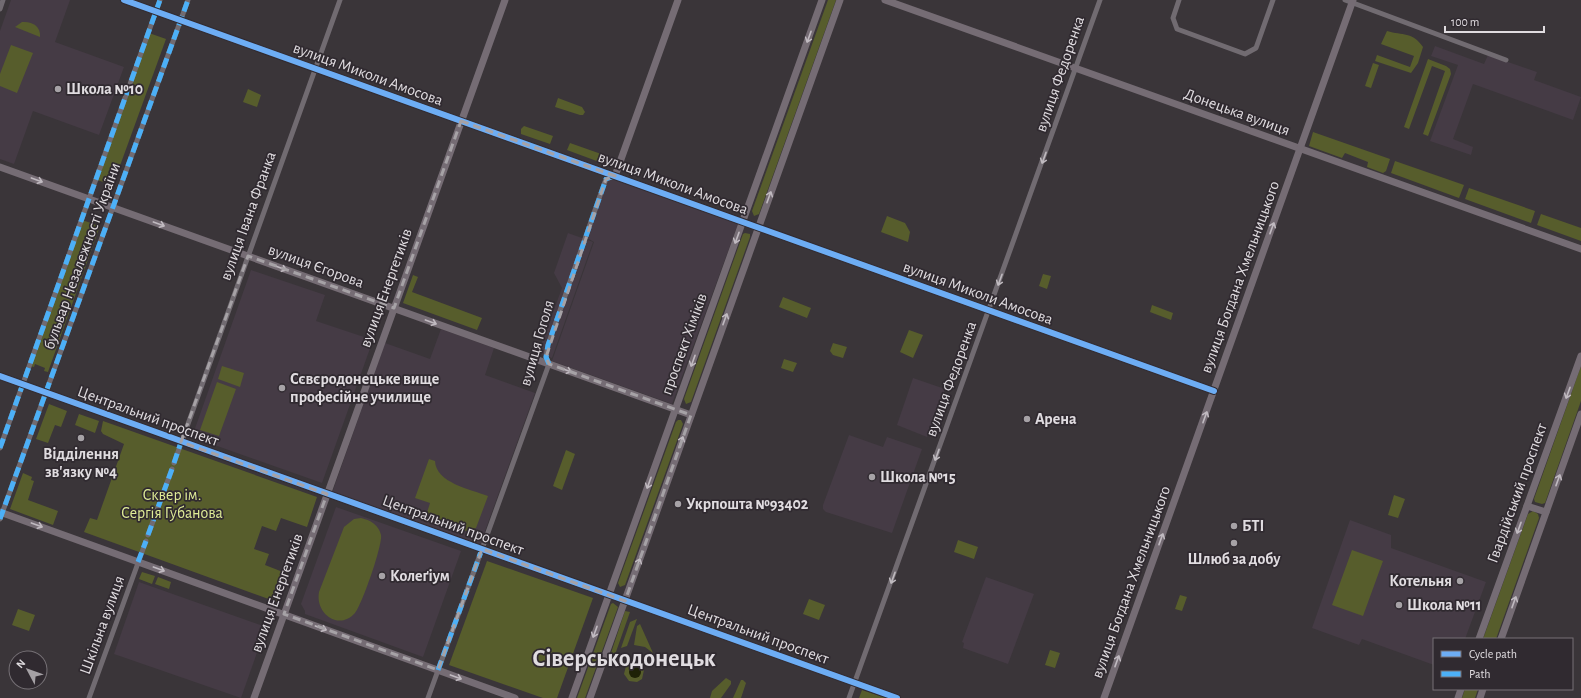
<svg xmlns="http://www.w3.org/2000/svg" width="1581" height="698" viewBox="0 0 1581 698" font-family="'Alegreya Sans',sans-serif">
  <rect width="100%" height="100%" fill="#3a3539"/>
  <g fill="#453b45">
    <polygon points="11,0 70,0 55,42 124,67 99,135 33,111 14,164 0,159 0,31"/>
    <polygon points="1435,46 1484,64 1488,55 1537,72 1534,80 1581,97 1573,120 1473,84 1453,139 1473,147 1471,155 1430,141 1458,65 1431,56"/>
    <polygon points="609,178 738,224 672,404 552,361 594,242 587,238"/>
    <polygon points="568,233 593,242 552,358 538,353 562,288 554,273"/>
    <polygon points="251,270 325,295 316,321 373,340 322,483 192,437"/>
    <polygon points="441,329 494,348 485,375 535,393 480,545 332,493 385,343 430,359"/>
    <polygon points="913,378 945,389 927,437 897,425"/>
    <polygon points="849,435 883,447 887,437 922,449 892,533 826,512 823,509 823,505"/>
    <polygon points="336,507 461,551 423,657 305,614 305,611 301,604"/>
    <polygon points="1350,520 1391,535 1391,548 1486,582 1465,639 1434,639 1434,665 1362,639 1359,645 1312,628"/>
    <polygon points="986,577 1034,594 1008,664 963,648 964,643 962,642"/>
    <polygon points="139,582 266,627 241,698 114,654"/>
  </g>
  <g fill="#575d2c">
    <polygon points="828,0 836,0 759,214 754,216 752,211"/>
    <path d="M22 22C32 21 41 26 40 37L15 27Z"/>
    <path d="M1387 31C1403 36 1412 31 1423 47L1418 63 1411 73 1375 61 1377 55 1410 67 1414 56 1381 44Z"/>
    <polygon points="149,33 166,39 113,185 97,180"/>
    <polygon points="11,45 33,53 17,93 0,86 0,74"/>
    <polygon points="1428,59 1446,66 1450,69 1451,74 1428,136 1423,134 1445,71 1432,66 1409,129 1404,127"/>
    <polygon points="1373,63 1379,65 1371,88 1365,86"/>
    <polygon points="248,89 261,95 257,107 243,102"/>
    <polygon points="558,98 582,107 585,112 583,115 580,115 555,107"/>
    <polygon points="524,126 553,136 550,144 521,134 521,129"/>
    <polygon points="1313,132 1390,159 1386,171 1383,173 1367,167 1368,162 1345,153 1342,158 1309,146"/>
    <polygon points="570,143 604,155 602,163 567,150"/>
    <polygon points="1395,161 1464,185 1459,198 1391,173"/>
    <polygon points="1469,188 1535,211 1531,223 1465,199"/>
    <polygon points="1541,214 1581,228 1581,241 1537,225"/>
    <polygon points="887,216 905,223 910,232 908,242 881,232"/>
    <polygon points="82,220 100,226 48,372 44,371 45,368 35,364 34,367 30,366"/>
    <polygon points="745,233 750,234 750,237 691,402 686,404 684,399 743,234"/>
    <polygon points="1043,274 1051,276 1047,289 1039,286"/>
    <polygon points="413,275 418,277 412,292 482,318 477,330 403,303"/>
    <polygon points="783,297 811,308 807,318 779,307"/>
    <polygon points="1152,305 1173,313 1171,320 1150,312"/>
    <polygon points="909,330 923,335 913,358 900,352"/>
    <polygon points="833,343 847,347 843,358 833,355 830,351"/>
    <polygon points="784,359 797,363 793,372 781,368"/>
    <polygon points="222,366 244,373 240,387 218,379"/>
    <polygon points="1581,366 1581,401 1545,503 1542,504 1535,502 1534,499"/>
    <polygon points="217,382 236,389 219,436 200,430"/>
    <polygon points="49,404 67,411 61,427 55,425 48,443 36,439"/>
    <polygon points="79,414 99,421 95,433 75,425"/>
    <polygon points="678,420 681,420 683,424 625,585 620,587 618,583 676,422"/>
    <polygon points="103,421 317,497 307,527 281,518 276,531 262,526 254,549 269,554 265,565 288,574 277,602 84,532 90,518 97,520 124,444 103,434 101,431"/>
    <polygon points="566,450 575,454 562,490 553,486"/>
    <path d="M429 459 435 461C436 483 470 489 488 496L476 528 466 531 426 516 430 503 415 498Z"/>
    <polygon points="23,473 32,477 31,480 34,481 28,500 58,511 53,525 10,509"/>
    <polygon points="1394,495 1405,499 1398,518 1388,515"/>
    <polygon points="1533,511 1538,514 1539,518 1496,639 1483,639 1528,514"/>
    <path d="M361 518C370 520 379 525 381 535 383 544 362 605 355 613 339 631 315 614 319 592L344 527 354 519Z"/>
    <polygon points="958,540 978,547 974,559 954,552"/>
    <polygon points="1352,550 1383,561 1363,616 1332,605"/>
    <polygon points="487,561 593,598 557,698 543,698 449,665"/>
    <polygon points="142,572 155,576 152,584 139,579"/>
    <polygon points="158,577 171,582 169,589 155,584"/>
    <polygon points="1180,595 1187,597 1182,611 1175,609"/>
    <polygon points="809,599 825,605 819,620 803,614"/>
    <polygon points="613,603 618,607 585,698 577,698 611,604"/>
    <polygon points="18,609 35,615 29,631 12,625"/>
    <polygon points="625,611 630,612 611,666 607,665"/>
    <polygon points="637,619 627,646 621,648 630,622"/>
    <polygon points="640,624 653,653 645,647 634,645 637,626"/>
    <polygon points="1050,650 1060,653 1055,668 1045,665"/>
    <polygon points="632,662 640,663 644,670 642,679 637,682 629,681 624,674 626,666"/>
    <polygon points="726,678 731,681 731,684 721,698 710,698 712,691"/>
    <polygon points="741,680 743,680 746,683 741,698 733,698"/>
    <polygon points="1465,689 1478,689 1475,698 1462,698"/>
    <polygon points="862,690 886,698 859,698"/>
  </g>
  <circle fill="#1e2107" cx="635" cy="672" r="6"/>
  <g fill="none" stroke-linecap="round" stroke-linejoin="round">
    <g stroke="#716b71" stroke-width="5">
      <polyline points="1179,0 1173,18 1177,29 1245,54 1256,48 1273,0"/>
      <polyline points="1345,0 1506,60"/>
      <polyline points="0,9 3,0"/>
      <polyline points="0,448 160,0"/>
      <polyline points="174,463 340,0"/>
      <polyline points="0,519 188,0"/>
      <polyline points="148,535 172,469"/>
      <polyline points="89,698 146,541"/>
      <polyline points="428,698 549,364 546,357 548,345 602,190 606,179 615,176"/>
      <polyline points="849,698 1100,0"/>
    </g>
    <g stroke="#756c74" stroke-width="7">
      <polyline points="124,0 1214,391"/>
      <polyline points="885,0 1581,249"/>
      <polyline points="0,167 691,415"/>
      <polyline points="615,176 678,0"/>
      <polyline points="0,376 897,698"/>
      <polyline points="1527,506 1546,512"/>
      <polyline points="0,512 515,698"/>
      <polyline points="1479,639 1581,356"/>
      <polyline points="1501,639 1581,414"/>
      <polyline points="254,698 505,0"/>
      <polyline points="572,698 822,0"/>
      <polyline points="590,698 840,0"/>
      <polyline points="1104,698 1353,0"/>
      <polyline points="1458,698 1461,689"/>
      <polyline points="1480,698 1483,689"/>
    </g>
    <g stroke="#4cb0f7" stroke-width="5" stroke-dasharray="10 5" stroke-linecap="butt">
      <polyline points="549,364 546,357 548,345 606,179 614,176"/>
      <polyline points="0,448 160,0"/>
      <polyline points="174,463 181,442"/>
      <polyline points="0,519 188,0"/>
      <polyline points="148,535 172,469"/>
      <polyline points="138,562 146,541"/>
      <polyline points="438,670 482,549"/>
    </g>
    <defs>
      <g id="cycleway">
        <polyline points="124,0 1214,391"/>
        <polyline points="0,376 897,698"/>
      </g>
    </defs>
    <use href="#cycleway" stroke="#302a30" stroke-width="8"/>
    <use href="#cycleway" stroke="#6dadf4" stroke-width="6"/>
  </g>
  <defs><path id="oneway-shaft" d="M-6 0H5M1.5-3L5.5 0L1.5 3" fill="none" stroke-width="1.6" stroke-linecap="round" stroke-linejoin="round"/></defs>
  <g stroke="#c0bac0">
    <use href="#oneway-shaft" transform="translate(809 37) rotate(110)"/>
    <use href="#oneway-shaft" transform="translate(37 180) rotate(20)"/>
    <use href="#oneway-shaft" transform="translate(769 197) rotate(-70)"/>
    <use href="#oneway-shaft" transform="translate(159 224) rotate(20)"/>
    <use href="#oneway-shaft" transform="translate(1272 228) rotate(-70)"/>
    <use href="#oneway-shaft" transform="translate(737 238) rotate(110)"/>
    <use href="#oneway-shaft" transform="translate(281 268) rotate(20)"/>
    <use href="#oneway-shaft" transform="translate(725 319) rotate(-70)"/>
    <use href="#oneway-shaft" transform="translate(431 322) rotate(20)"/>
    <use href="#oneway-shaft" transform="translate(693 361) rotate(110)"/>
    <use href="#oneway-shaft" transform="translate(566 370) rotate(20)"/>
    <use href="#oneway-shaft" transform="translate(1568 393) rotate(110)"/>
    <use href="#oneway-shaft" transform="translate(1205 417) rotate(-70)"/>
    <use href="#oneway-shaft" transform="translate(681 442) rotate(-70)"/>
    <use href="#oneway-shaft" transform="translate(1558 480) rotate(-70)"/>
    <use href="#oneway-shaft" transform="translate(649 483) rotate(110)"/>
    <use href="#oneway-shaft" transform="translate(37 525) rotate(20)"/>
    <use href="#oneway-shaft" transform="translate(1519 528) rotate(110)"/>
    <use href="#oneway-shaft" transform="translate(1161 539) rotate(-70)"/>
    <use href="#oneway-shaft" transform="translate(638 564) rotate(-70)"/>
    <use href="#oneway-shaft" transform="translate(159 569) rotate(20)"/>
    <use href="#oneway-shaft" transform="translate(1514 602) rotate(-70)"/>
    <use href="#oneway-shaft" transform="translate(321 628) rotate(20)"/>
    <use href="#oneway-shaft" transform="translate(595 632) rotate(110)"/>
    <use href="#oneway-shaft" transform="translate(1117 661) rotate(-70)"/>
    <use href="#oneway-shaft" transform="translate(456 677) rotate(20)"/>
  </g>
  <g stroke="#bfbabf">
    <use href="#oneway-shaft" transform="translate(1044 158) rotate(110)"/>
    <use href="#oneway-shaft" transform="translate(1000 280) rotate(110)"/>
    <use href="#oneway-shaft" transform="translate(937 455) rotate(110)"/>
    <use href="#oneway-shaft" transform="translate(893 578) rotate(110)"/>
  </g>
  <path fill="none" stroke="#a6a2a6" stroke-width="3" stroke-dasharray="8 5" stroke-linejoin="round" d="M461 121 615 176 606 179 546 357 549 364 691 415 625 601 482 549 438 670 284 614 327 494 181 442 248 256 394 308Z"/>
  <g fill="#a6a2a6" stroke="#302a30" stroke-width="1.5">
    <circle cx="58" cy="89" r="4"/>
    <circle cx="282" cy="388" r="4"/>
    <circle cx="1027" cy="419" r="4"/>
    <circle cx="81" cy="438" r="4"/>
    <circle cx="872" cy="477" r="4"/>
    <circle cx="678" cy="504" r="4"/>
    <circle cx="1234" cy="526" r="4"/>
    <circle cx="1234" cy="543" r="4"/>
    <circle cx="382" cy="576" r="4"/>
    <circle cx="1460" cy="581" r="4"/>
    <circle cx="1399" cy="605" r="4"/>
  </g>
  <g text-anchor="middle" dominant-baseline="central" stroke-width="3.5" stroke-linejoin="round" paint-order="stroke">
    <g font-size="16" fill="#e0dce0" stroke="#302a30">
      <text transform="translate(368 74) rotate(20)">вулиця Миколи Амосова</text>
      <text transform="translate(1060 74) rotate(-71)">вулиця Федоренка</text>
      <text transform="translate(1237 112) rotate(20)">Донецька вулиця</text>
      <text transform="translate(673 183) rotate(20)">вулиця Миколи Амосова</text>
      <text transform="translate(248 216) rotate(-70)">вулиця Івана Франка</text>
      <text transform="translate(82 256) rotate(-70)">бульвар Незалежності України</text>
      <text transform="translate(316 266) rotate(20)">вулиця Єгорова</text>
      <text transform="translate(1240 277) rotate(-70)">вулиця Богдана Хмельницького</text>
      <text transform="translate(386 288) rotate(-70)">вулиця Енергетиків</text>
      <text transform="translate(978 293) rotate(20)">вулиця Миколи Амосова</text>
      <text transform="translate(537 343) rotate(-74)">вулиця Гоголя</text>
      <text transform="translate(684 344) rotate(-70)">проспект Хіміків</text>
      <text transform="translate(951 379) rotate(-70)">вулиця Федоренка</text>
      <text transform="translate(148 416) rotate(20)">Центральний проспект</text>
      <text transform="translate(1517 493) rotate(-70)">Гвардійський проспект</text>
      <text transform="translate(453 525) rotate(20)">Центральний проспект</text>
      <text transform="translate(1131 582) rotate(-70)">вулиця Богдана Хмельницького</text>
      <text transform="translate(277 593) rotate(-70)">вулиця Енергетиків</text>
      <text transform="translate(102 625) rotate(-70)">Шкільна вулиця</text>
      <text transform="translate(758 634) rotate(20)">Центральний проспект</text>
    </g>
    <g font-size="16" font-weight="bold" fill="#e0dce0" stroke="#302a30" text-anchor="start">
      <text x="66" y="89">Школа №10</text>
      <text x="290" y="379">Сєвєродонецьке вище<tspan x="290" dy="18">професійне училище</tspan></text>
      <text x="1035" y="419">Арена</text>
      <text x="81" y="454" text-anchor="middle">Відділення<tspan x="81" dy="18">зв'язку №4</tspan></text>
      <text x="880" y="477">Школа №15</text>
      <text x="686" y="504">Укрпошта №93402</text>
      <text x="1242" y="526">БТІ</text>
      <text x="1234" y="559" text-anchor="middle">Шлюб за добу</text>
      <text x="390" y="576">Колеґіум</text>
      <text x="1452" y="581" text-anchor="end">Котельня</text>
      <text x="1407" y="605">Школа №11</text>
    </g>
    <g font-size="16" fill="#dfec96" stroke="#302a30">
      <text x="172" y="495">Сквер ім.<tspan x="172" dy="18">Сергія Губанова</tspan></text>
    </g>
    <g font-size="24" font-weight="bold" fill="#e0dce0" stroke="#302a30">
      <text x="624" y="659">Сіверськодонецьк</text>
    </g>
  </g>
  <rect x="1433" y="638" width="140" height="52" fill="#302a30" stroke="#767176"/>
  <rect x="1441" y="651" width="20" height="6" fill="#6dadf4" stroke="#767176"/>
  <text x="1469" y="658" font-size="12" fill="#e0dce0">Cycle path</text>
  <rect x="1441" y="671" width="20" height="6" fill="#4cb0f7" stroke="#767176"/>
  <text x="1469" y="678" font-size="12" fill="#e0dce0">Path</text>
  <g transform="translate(28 670) rotate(311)"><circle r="19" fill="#302a30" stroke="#767176"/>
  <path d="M0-3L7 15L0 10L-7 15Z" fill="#a6a2a6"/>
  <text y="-6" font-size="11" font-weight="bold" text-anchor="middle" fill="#e0dce0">N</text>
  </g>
  <path d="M1445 26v6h99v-6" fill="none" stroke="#e0dce0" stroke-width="2"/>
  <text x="1451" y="26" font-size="12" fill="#e0dce0" stroke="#302a30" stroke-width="3" paint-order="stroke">100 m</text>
</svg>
